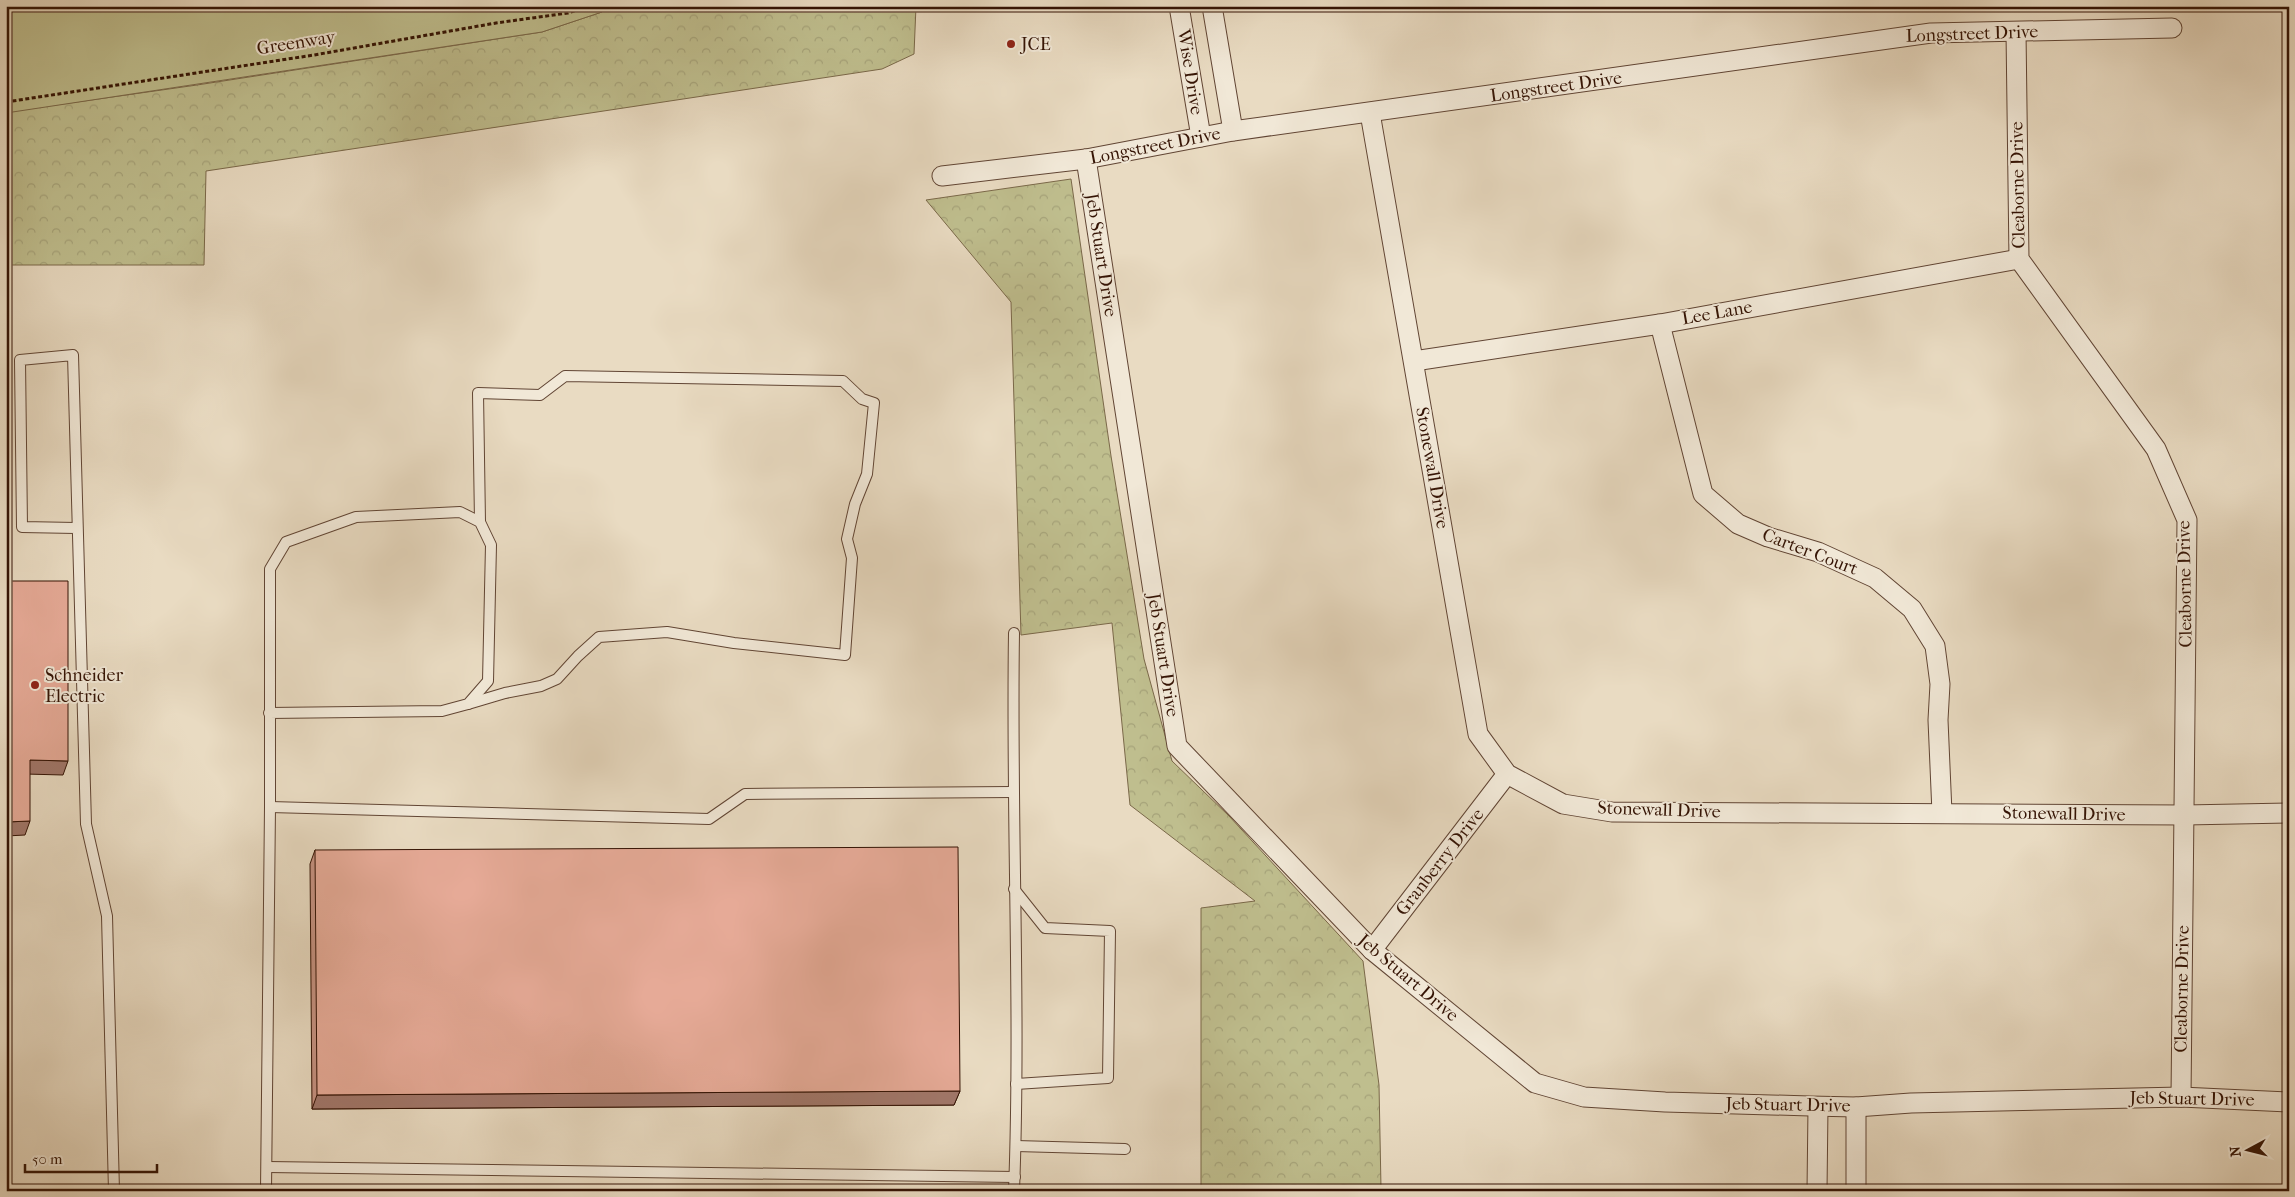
<svg xmlns="http://www.w3.org/2000/svg" width="2295" height="1197" viewBox="0 0 2295 1197" font-family="'IM FELL French Canon',serif">
  <defs>
    <pattern id="forest-crowns" width="20" height="18" patternUnits="userSpaceOnUse" patternTransform="scale(1.25)"><rect width="20" height="18" fill="#bfbe8e"/><path d="M2 6a3 3 0 1 1 6 0M12 15a3 3 0 1 1 6 0" fill="none" stroke="#a5a279"/></pattern>
  </defs>
  <rect width="100%" height="100%" fill="#e9dbc2"/>
  <filter id="stains"><feTurbulence type="fractalNoise" baseFrequency=".004" numOctaves="4"/><feColorMatrix values="0 0 0 0 .2 0 0 0 0 .09 0 0 0 0 .02 0 0 0 .5 -.17"/></filter>
  <radialGradient id="worn" r=".72"><stop offset=".6" stop-color="#630" stop-opacity="0"/><stop offset="1" stop-color="#630" stop-opacity=".3"/></radialGradient>
  <g fill="url(#forest-crowns)" stroke="#7a6849">
    <polygon points="605,6 916,6 914,54 882,69 206,171 204,265 6,265 6,112 197,85 542,32 602,12"/>
    <polygon points="1071,179 1111,456 1144,659 1172,761 1229,816 1363,961 1379,1085 1381,1188 1371,1191 1201,1191 1201,908 1255,901 1130,805 1112,623 1021,635 1011,302 926,200"/>
  </g>
  <polygon fill="#bfbe8e" stroke="#7a6849" points="6,6 605,6 602,12 542,32 6,113"/>
  <g fill="none" stroke-linecap="round" stroke-linejoin="round">
    <defs>
      <g id="lane">
        <polyline points="76,528 22,527 20,360 73,355 86,824 107,916 114,1191"/>
        <path d="M1014 633C1011 819 1021 1005 1014 1191"/>
        <polyline points="468,704 505,693 541,686 557,679 578,656 599,637 667,632 734,643 845,655 852,558 847,539 855,504 867,474 874,403 862,399 843,381 565,376 540,395 478,393 480,522"/>
        <polyline points="270,807 709,819 745,794 1013,792"/>
        <polyline points="1014,889 1045,928 1110,931 1108,1078 1016,1084"/>
        <polyline points="1016,1146 1125,1149"/>
        <polyline points="267,1167 1015,1177"/>
        <polyline points="266,1191 270,807 270,569 286,542 356,517 460,512 480,522 491,545 488,681 468,704 442,711 269,713"/>
      </g>
      <g id="street">
        <polyline points="1179,6 1201,137"/>
        <polyline points="1212,6 1233,131"/>
        <polyline points="2016,32 2019,259 2156,449 2187,520 2181,1097"/>
        <polyline points="1370,113 1478,734 1507,774 1563,804 1612,812 2185,815 2289,813"/>
        <polyline points="1086,159 1177,746 1372,950 1535,1083 1584,1097 1665,1102 1810,1106 1856,1107 1911,1103 2181,1097 2289,1102"/>
        <polyline points="942,176 1086,159 1233,131 1931,33 2172,28"/>
        <polyline points="1660,324 1703,494 1738,524 1768,537 1818,552 1875,578 1912,609 1935,646 1940,684 1938,720 1942,813"/>
        <polyline points="1414,361 1660,324 2019,259"/>
        <polyline points="1372,950 1507,774"/>
        <polyline points="1817,1191 1818,1107"/>
        <polyline points="1856,1191 1856,1107"/>
      </g>
    </defs>
    <use href="#lane" stroke="#614534" stroke-width="12"/>
    <use href="#street" stroke="#614534" stroke-width="21"/>
    <polyline stroke="#341304" stroke-width="3" stroke-dasharray="4 2.5" stroke-linecap="butt" points="6,102 314,55 496,23 568,13 590,6"/>
    <use href="#lane" stroke="#f1e8d7" stroke-width="10"/>
    <use href="#street" stroke="#f1e8d7" stroke-width="19"/>
  </g>
  <polygon fill="#c69282" stroke="#341304" points="315,850 960,1091 954,1105 312,1109 310,864"/>
  <g fill="#a1776a" stroke="#341304">
    <polygon points="30,760 68,761 63,775 25,774"/>
    <polygon points="30,821 25,835 6,836 6,822"/>
    <polygon points="960,1091 954,1105 312,1109 317,1095"/>
  </g>
  <g fill="#e6aa97" stroke="#341304">
    <polygon points="6,581 68,581 68,761 30,760 30,821 6,822"/>
    <polygon points="958,847 960,1091 317,1095 315,850"/>
  </g>
  <g fill="#8f2418" stroke="#f1e8d7" stroke-width="2">
    <circle cx="1011" cy="44" r="5"/>
    <circle cx="35" cy="685" r="5"/>
  </g>
  <g text-anchor="middle" dominant-baseline="central" stroke-width="4" stroke-linejoin="round" paint-order="stroke">
    <g font-size="18" fill="#341304" stroke="#f1e8d7">
      <text transform="translate(1972 34) rotate(-2)">Longstreet Drive</text>
      <text transform="translate(296 43) rotate(-9)">Greenway</text>
      <text transform="translate(1190 72) rotate(81)">Wise Drive</text>
      <text transform="translate(1556 87) rotate(-8)">Longstreet Drive</text>
      <text transform="translate(1155 146) rotate(-11)">Longstreet Drive</text>
      <text transform="translate(2018 185) rotate(-91)">Cleaborne Drive</text>
      <text transform="translate(1101 255) rotate(81)">Jeb Stuart Drive</text>
      <text transform="translate(1717 313) rotate(-10)">Lee Lane</text>
      <text transform="translate(1432 468) rotate(80)">Stonewall Drive</text>
      <text transform="translate(1810 552) rotate(21)">Carter Court</text>
      <text transform="translate(2185 584) rotate(-91)">Cleaborne Drive</text>
      <text transform="translate(1163 655) rotate(81)">Jeb Stuart Drive</text>
      <text transform="translate(1659 810) rotate(2)">Stonewall Drive</text>
      <text transform="translate(2064 814) rotate(1)">Stonewall Drive</text>
      <text transform="translate(1440 862) rotate(-52)">Granberry Drive</text>
      <text transform="translate(1408 978) rotate(40)">Jeb Stuart Drive</text>
      <text transform="translate(2182 989) rotate(-89)">Cleaborne Drive</text>
      <text transform="translate(2192 1099) rotate(1)">Jeb Stuart Drive</text>
      <text transform="translate(1788 1105) rotate(1)">Jeb Stuart Drive</text>
    </g>
    <g font-size="18" fill="#341304" stroke="#f1e8d7" text-anchor="start">
      <text x="1021" y="44">JCE</text>
      <text x="45" y="675">Schneider<tspan x="45" dy="21">Electric</tspan></text>
    </g>
  </g>
  <rect width="2295" height="1197" fill="none" stroke="#e9dbc2" stroke-width="25"/>
  <rect x="8" y="8" width="2280" height="1182" fill="none" stroke="#341304" stroke-width="2.5"/>
  <rect x="12" y="12" width="2270" height="1172" fill="none" stroke="#341304"/>
  <g transform="translate(2248 1150) rotate(263)" stroke="#f1e8d7" stroke-width="4" paint-order="stroke">
  <path d="M0-4L9 19L0 12L-9 19Z" fill="#341304"/>
  <text y="-8" font-size="14" font-weight="bold" text-anchor="middle" fill="#341304">N</text>
  </g>
  <path d="M25 1164v8h132v-8" fill="none" stroke="#341304" stroke-width="2.5"/>
  <text x="32" y="1164" font-size="15" fill="#341304" stroke="#f1e8d7" stroke-width="4" paint-order="stroke">50 m</text>
  <rect width="100%" height="100%" filter="url(#stains)"/>
  <rect width="100%" height="100%" fill="url(#worn)"/>
</svg>
